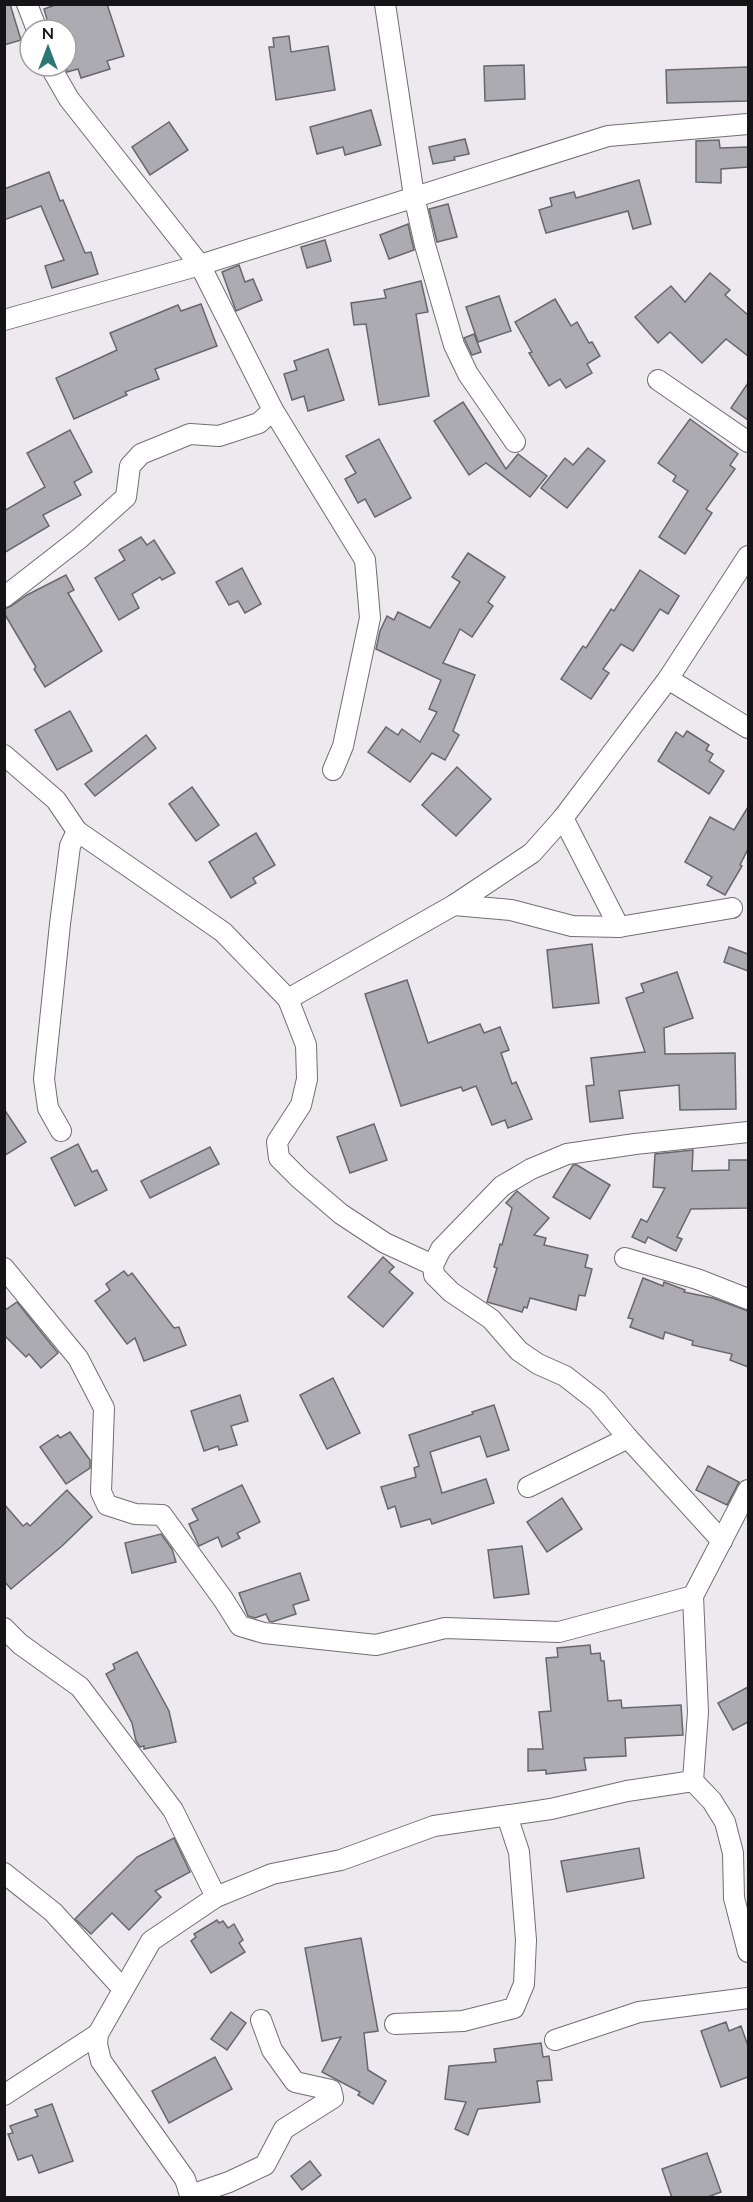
<svg xmlns="http://www.w3.org/2000/svg" width="753" height="2202" viewBox="0 0 753 2202" font-family="Lato,sans-serif">
  <rect width="100%" height="100%" fill="#ede9ef"/>
  <g fill="#acabb1" stroke="#67676c" stroke-width="1.5">
    <polygon points="4,4 10,4 21,40 4,45"/>
    <polygon points="58,4 107,4 124,56 107,61 110,69 81,78 78,69 67,72 66,30 50,30 44,9"/>
    <polygon points="289,36 291,52 328,46 335,90 276,100 269,47 274,47 273,38"/>
    <polygon points="524,65 525,99 485,101 484,66"/>
    <polygon points="748,67 748,101 667,103 666,70"/>
    <polygon points="371,110 381,145 345,155 343,147 317,154 310,127"/>
    <polygon points="169,122 188,150 150,175 132,147"/>
    <polygon points="465,139 469,154 454,157 455,160 433,164 429,147"/>
    <polygon points="719,140 720,148 748,147 748,167 721,169 721,183 696,182 696,141"/>
    <polygon points="49,172 60,201 63,200 85,253 91,252 98,274 52,288 45,266 64,260 41,206 4,220 4,189"/>
    <polygon points="639,180 651,224 633,229 628,211 546,233 539,210 552,206 550,198 574,192 576,198"/>
    <polygon points="448,204 457,237 437,242 429,209"/>
    <polygon points="408,224 414,250 389,259 380,235"/>
    <polygon points="325,240 331,261 307,268 301,247"/>
    <polygon points="239,265 245,282 253,279 262,300 236,311 222,272"/>
    <polygon points="710,273 730,290 725,295 748,315 748,356 726,339 702,363 670,332 658,343 635,317 671,286 685,302"/>
    <polygon points="421,281 428,312 416,314 429,396 379,405 366,324 354,325 351,303 386,298 384,290"/>
    <polygon points="499,296 511,331 478,342 466,307"/>
    <polygon points="555,299 571,326 577,322 589,343 592,342 600,356 587,364 592,373 566,388 560,379 549,386 529,353 532,352 515,322"/>
    <polygon points="201,304 217,346 155,369 159,379 125,392 127,395 74,419 56,378 117,350 110,333 178,305 181,311"/>
    <polygon points="474,334 481,352 472,355 464,338"/>
    <polygon points="328,349 344,400 308,411 304,396 292,400 284,374 297,370 294,361"/>
    <polygon points="748,383 748,420 731,408"/>
    <polygon points="463,402 506,469 518,454 547,476 530,497 486,463 469,475 434,421"/>
    <polygon points="690,419 738,454 730,465 735,469 706,509 712,513 685,554 659,537 688,491 673,481 676,476 658,463"/>
    <polygon points="70,430 92,472 74,482 81,495 43,515 49,526 4,553 4,511 45,487 27,453"/>
    <polygon points="379,439 411,498 375,517 365,499 358,503 345,479 356,473 346,456"/>
    <polygon points="588,448 605,461 567,508 541,488 565,458 573,465"/>
    <polygon points="141,537 147,545 154,540 175,573 162,580 160,577 132,594 139,608 119,620 95,578 125,560 119,550"/>
    <polygon points="468,553 505,577 488,602 493,606 472,637 460,629 443,663 475,675 453,731 459,735 445,760 432,753 410,782 368,752 386,727 398,735 402,729 420,742 437,712 429,709 441,680 376,649 380,631 387,616 394,620 398,612 430,628 460,582 452,577"/>
    <polygon points="242,568 261,604 245,613 238,601 229,605 216,582"/>
    <polygon points="640,570 679,596 668,614 660,609 633,651 621,644 603,669 609,673 591,699 561,679 583,646 586,648 611,609 614,611"/>
    <polygon points="66,575 74,590 68,593 102,651 45,687 34,669 36,667 4,613 4,609 11,606 27,595"/>
    <polygon points="70,711 92,751 57,770 35,730"/>
    <polygon points="687,731 709,745 706,750 713,754 709,761 724,771 709,794 658,761 676,732 683,737"/>
    <polygon points="146,735 156,748 95,796 85,784"/>
    <polygon points="457,767 491,799 456,836 422,805"/>
    <polygon points="192,787 219,825 196,841 169,804"/>
    <polygon points="748,807 748,849 740,865 742,866 725,895 707,885 712,877 685,862 710,817 734,830"/>
    <polygon points="256,833 275,865 253,878 256,883 231,898 209,862"/>
    <polygon points="592,944 599,1003 553,1008 547,950"/>
    <polygon points="729,947 748,954 748,971 724,962"/>
    <polygon points="677,972 693,1018 664,1028 665,1054 735,1053 736,1109 680,1110 679,1085 619,1091 623,1118 590,1122 586,1086 594,1085 591,1058 645,1052 626,998 644,992 641,984"/>
    <polygon points="407,980 428,1043 480,1024 484,1033 500,1027 509,1050 501,1053 512,1084 516,1082 532,1119 508,1128 505,1120 492,1125 476,1086 463,1091 461,1087 401,1106 365,994"/>
    <polygon points="4,1109 26,1142 4,1156"/>
    <polygon points="374,1124 387,1160 350,1173 337,1137"/>
    <polygon points="78,1144 92,1172 97,1170 107,1190 75,1206 51,1158"/>
    <polygon points="210,1147 219,1164 150,1198 141,1181"/>
    <polygon points="693,1150 692,1171 729,1170 729,1160 748,1160 748,1208 691,1209 677,1237 682,1239 676,1251 648,1237 645,1243 632,1237 641,1219 647,1222 665,1188 653,1187 655,1154"/>
    <polygon points="573,1165 577,1165 610,1185 590,1219 553,1197"/>
    <polygon points="517,1191 549,1218 534,1235 546,1238 544,1245 588,1255 585,1267 592,1269 585,1296 579,1295 576,1310 530,1298 527,1308 524,1307 522,1312 487,1302 497,1268 494,1267 500,1244 502,1245 512,1208 506,1203"/>
    <polygon points="383,1257 394,1267 389,1272 413,1293 383,1327 348,1297"/>
    <polygon points="124,1271 128,1276 132,1273 174,1328 179,1327 186,1345 144,1361 135,1338 127,1344 95,1301 110,1290 106,1284"/>
    <polygon points="643,1278 663,1286 664,1282 685,1290 684,1292 713,1298 748,1311 748,1367 730,1360 732,1354 692,1345 693,1341 665,1332 663,1339 630,1327 633,1319 628,1318"/>
    <polygon points="17,1302 58,1353 41,1368 29,1354 26,1357 4,1335 4,1311"/>
    <polygon points="333,1378 360,1433 327,1449 300,1395"/>
    <polygon points="240,1395 248,1421 231,1426 237,1445 219,1450 218,1446 204,1451 191,1411"/>
    <polygon points="494,1405 509,1450 487,1457 480,1436 430,1452 442,1493 486,1479 494,1503 432,1524 430,1519 401,1527 395,1506 388,1509 381,1487 416,1477 414,1468 419,1466 409,1435 473,1414 472,1412"/>
    <polygon points="70,1432 90,1460 90,1468 66,1484 40,1447 58,1435 60,1438"/>
    <polygon points="708,1466 739,1482 727,1505 696,1490"/>
    <polygon points="242,1485 260,1522 237,1533 240,1538 222,1547 218,1537 199,1546 189,1524 198,1520 192,1509"/>
    <polygon points="67,1490 92,1517 62,1546 11,1589 4,1581 4,1504 23,1526 27,1523 30,1526"/>
    <polygon points="562,1498 582,1529 547,1552 527,1522"/>
    <polygon points="161,1534 172,1549 176,1562 132,1573 125,1543"/>
    <polygon points="522,1546 529,1594 494,1598 488,1550"/>
    <polygon points="300,1573 309,1600 293,1605 296,1614 272,1622 269,1621 266,1614 255,1618 248,1616 239,1593"/>
    <polygon points="590,1645 591,1654 600,1653 601,1661 604,1661 608,1701 621,1700 622,1708 681,1705 683,1735 625,1738 626,1756 584,1758 586,1770 546,1774 546,1770 528,1771 528,1749 543,1749 539,1712 551,1711 546,1658 558,1657 557,1648"/>
    <polygon points="137,1652 169,1711 176,1742 144,1749 144,1746 140,1747 136,1741 132,1723 106,1674 115,1669 113,1664"/>
    <polygon points="748,1687 748,1722 733,1730 718,1703"/>
    <polygon points="174,1838 190,1872 155,1891 161,1897 129,1930 112,1913 91,1934 75,1919 137,1857"/>
    <polygon points="639,1848 644,1878 567,1892 561,1861"/>
    <polygon points="217,1920 219,1923 223,1921 228,1928 234,1924 243,1940 239,1943 245,1952 211,1973 191,1941 196,1937 194,1934"/>
    <polygon points="361,1938 378,2031 364,2033 368,2070 386,2081 373,2104 358,2095 360,2092 322,2072 341,2037 322,2041 305,1948"/>
    <polygon points="231,2012 246,2023 227,2050 211,2039"/>
    <polygon points="726,2022 729,2031 741,2026 748,2046 748,2077 721,2087 701,2031"/>
    <polygon points="541,2043 543,2057 549,2056 552,2080 537,2081 540,2102 478,2109 468,2135 455,2129 466,2102 445,2099 449,2066 496,2062 494,2049"/>
    <polygon points="215,2057 232,2089 169,2123 152,2091"/>
    <polygon points="52,2104 73,2161 39,2173 32,2155 18,2160 8,2134 13,2133 10,2126 38,2116 35,2110"/>
    <polygon points="707,2153 721,2192 705,2198 672,2198 662,2169"/>
    <polygon points="310,2161 321,2175 302,2190 291,2176"/>
  </g>
  <g fill="none" stroke-linecap="round" stroke-linejoin="round">
    <defs>
      <g id="street">
        <polyline points="27,4 37,30"/>
        <polyline points="385,4 414,196 425,245 454,345 468,374 515,442"/>
        <polyline points="50,66 69,99 200,265 273,410 365,560 370,618 343,746 333,770"/>
        <polyline points="4,320 200,265 608,136 748,124"/>
        <polyline points="658,380 748,442"/>
        <polyline points="4,597 80,538 126,497 130,466 141,454 190,434 219,436 259,423 273,410"/>
        <polyline points="668,679 748,728"/>
        <polyline points="4,755 56,800 77,831 223,932 288,999 306,1045 307,1079 301,1105 277,1142 279,1158 300,1179 341,1214 385,1243 433,1265"/>
        <polyline points="563,818 619,927"/>
        <polyline points="454,905 511,910 572,926 619,927 732,908"/>
        <polyline points="288,999 454,905 532,853 563,818 668,679 748,556"/>
        <polyline points="61,1131 48,1108 44,1079 60,924 70,846 77,831"/>
        <polyline points="625,1258 697,1279 748,1299"/>
        <polyline points="4,1268 78,1358 104,1408 101,1492 107,1505 135,1514 162,1515 223,1599 240,1626 264,1633 376,1645 445,1628 559,1632 693,1596"/>
        <polyline points="528,1487 628,1438"/>
        <polyline points="722,1541 628,1438 597,1401 565,1376 538,1364 519,1351 491,1319 451,1292 434,1275 433,1265 441,1249 502,1186 531,1169 567,1154 635,1144 748,1132"/>
        <polyline points="4,1628 20,1644 80,1687 173,1810 216,1897"/>
        <polyline points="693,1781 712,1801 725,1822 733,1853 734,1898 748,1952"/>
        <polyline points="4,1873 53,1912 123,1989"/>
        <polyline points="395,2024 463,2021 514,2008 524,1984 526,1940 519,1852 507,1816"/>
        <polyline points="555,2040 639,2012 748,1998"/>
        <polyline points="4,2095 98,2034"/>
        <polyline points="191,2195 229,2182 265,2165 284,2129 333,2098 331,2090 295,2082 272,2050 261,2020"/>
        <polyline points="191,2198 185,2179 101,2061 97,2044 98,2034 151,1941 216,1897 272,1874 341,1860 434,1826 551,1809 627,1791 693,1781 698,1712 693,1596 748,1490"/>
      </g>
    </defs>
    <use href="#street" stroke="#716e73" stroke-width="22"/>
    <use href="#street" stroke="#fff" stroke-width="20"/>
  </g>
  <rect width="753" height="2202" fill="none" stroke="#151416" stroke-width="12"/>
  <g transform="translate(48 48)"><circle r="28" fill="#ffffff" stroke="#a1a1a2" stroke-width="1.5"/>
  <path d="M0-4.5L10 22L0 15L-10 22Z" fill="#2d7776"/>
  <text y="-9" font-size="16" font-weight="bold" text-anchor="middle" fill="#151416">N</text>
  </g>
</svg>
